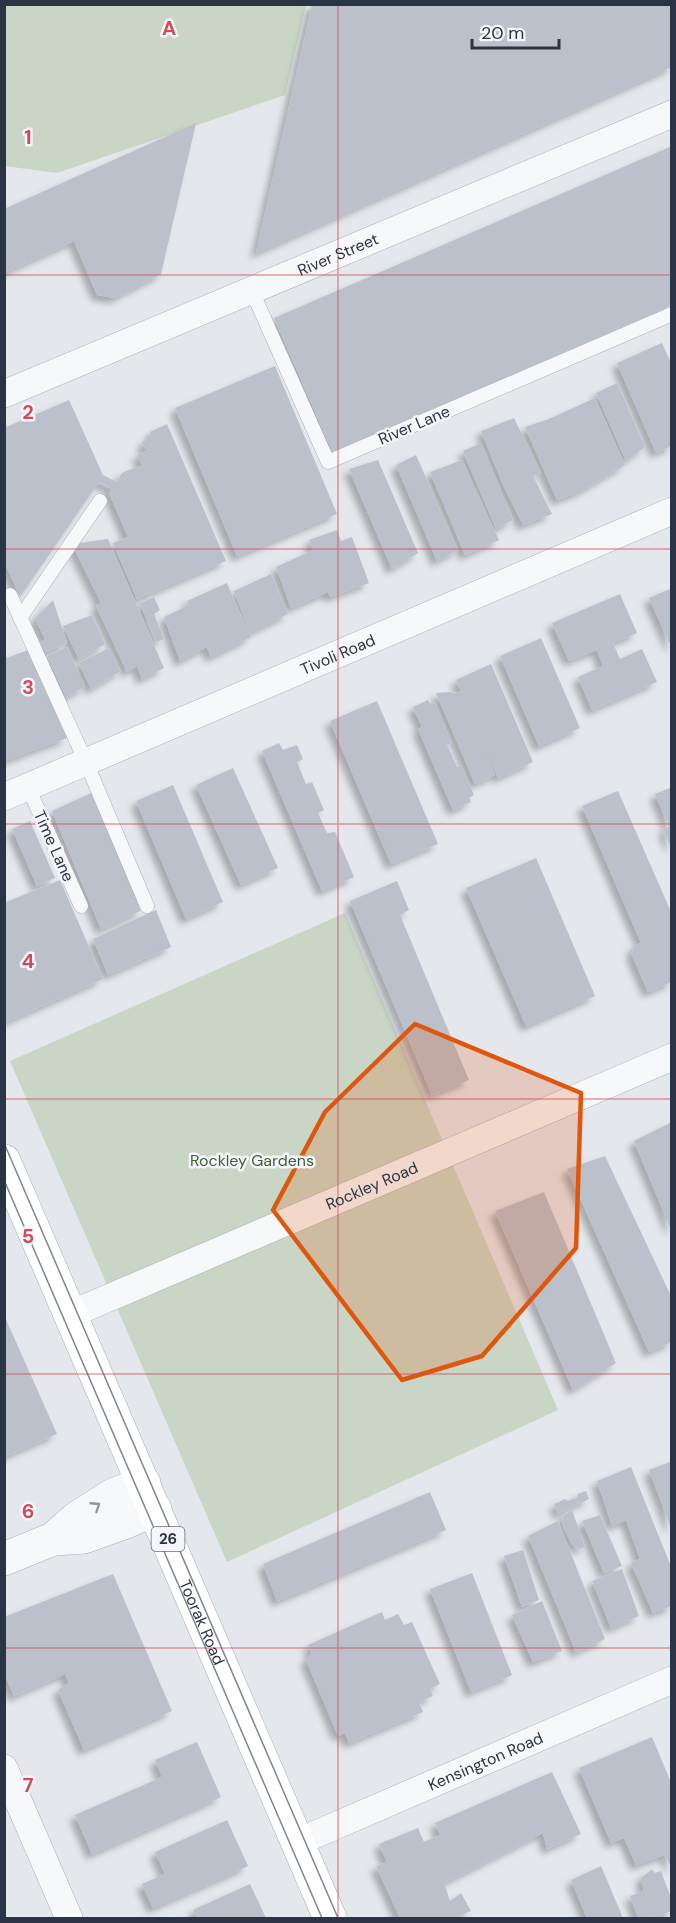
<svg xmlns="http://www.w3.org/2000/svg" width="676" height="1923" viewBox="0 0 676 1923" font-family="'DM Sans',sans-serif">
  <defs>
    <filter id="shadow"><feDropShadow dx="-5.5" dy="5.5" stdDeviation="3" flood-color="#0004"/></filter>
  </defs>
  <rect width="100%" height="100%" fill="#e4e7ec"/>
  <g fill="#c9d6c5">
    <polygon points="5,5 306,5 285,95 57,173 5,166"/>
    <polygon points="345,913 558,1410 227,1562 10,1061"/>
  </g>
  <g fill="#bbc0ca" filter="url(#shadow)">
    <polygon points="312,4 672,4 672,67 256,253"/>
    <polygon points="196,123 161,274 115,298 97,295 74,241 4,273 4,209"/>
    <polygon points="672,146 672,305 333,453 274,318"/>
    <polygon points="662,343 672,365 672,446 656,453 617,363"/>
    <polygon points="275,366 337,514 237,556 175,408"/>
    <polygon points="617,383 645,447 626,461 596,393"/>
    <polygon points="595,398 625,465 579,492 557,500 525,427 549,419"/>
    <polygon points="69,400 103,475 117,482 122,473 142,465 137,455 146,451 142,442 152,437 150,432 167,424 226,561 137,599 113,543 128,537 109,493 112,489 99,482 20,597 4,561 4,428"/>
    <polygon points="514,418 541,473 533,476 552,514 523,525 504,487 481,431"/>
    <polygon points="481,443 513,520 496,529 463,451"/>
    <polygon points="416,455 458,550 437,561 396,465"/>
    <polygon points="378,460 418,553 392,569 349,469"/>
    <polygon points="462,460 499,540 465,555 430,472"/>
    <polygon points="337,530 341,541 352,537 369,583 330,597 328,592 291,608 276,567 313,550 309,540"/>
    <polygon points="108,539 164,668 142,679 137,666 127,672 96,606 101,603 72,544"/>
    <polygon points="271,574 288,614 250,633 234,591"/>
    <polygon points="227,583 251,637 211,657 207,647 180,661 164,617 189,605 187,601"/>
    <polygon points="672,588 672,649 649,598"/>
    <polygon points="620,594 637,633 613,643 620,659 642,649 657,682 592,710 578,677 603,666 597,650 569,661 552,623"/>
    <polygon points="154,597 160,610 154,614 164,639 156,642 140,603"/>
    <polygon points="53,600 67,643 46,652 40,643 45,639 35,619"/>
    <polygon points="92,615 105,644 79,659 63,626"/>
    <polygon points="541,638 580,728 539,746 500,656"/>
    <polygon points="67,647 85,687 66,697 47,656"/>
    <polygon points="109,648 121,671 91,689 79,663"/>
    <polygon points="28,650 67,738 4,761 4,659"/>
    <polygon points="491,664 533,762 498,778 471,714 495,775 475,784 436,693 449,692 455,693 461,691 456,680"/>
    <polygon points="428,700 430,704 435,702 452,743 447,745 457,767 461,765 474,795 469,798 471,802 453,810 418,729 422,727 413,707"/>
    <polygon points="377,701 438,844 391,864 330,721"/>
    <polygon points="279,743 283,750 297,745 303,759 297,762 306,784 312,782 324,810 318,813 327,833 335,832 354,877 322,891 262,751"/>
    <polygon points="233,768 278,868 241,885 196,785"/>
    <polygon points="173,785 223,902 186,919 136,801"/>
    <polygon points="672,787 672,849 663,830 669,827 655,794"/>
    <polygon points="618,791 672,914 672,982 648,992 631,953 634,952 632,947 641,943 582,806"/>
    <polygon points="91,793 142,910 101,929 52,811"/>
    <polygon points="30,821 55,878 37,886 12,829"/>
    <polygon points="536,858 595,996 526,1026 466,888"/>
    <polygon points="60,880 103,979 4,1023 4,903"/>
    <polygon points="397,881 409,910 400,915 469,1080 432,1095 350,901"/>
    <polygon points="156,910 171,947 108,975 93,939"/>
    <polygon points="672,1122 672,1230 671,1230 634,1141"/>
    <polygon points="605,1156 672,1298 672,1342 649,1352 567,1169"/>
    <polygon points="544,1192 616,1363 573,1390 495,1211"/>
    <polygon points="4,1315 57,1434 4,1457"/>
    <polygon points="672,1461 672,1528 671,1528 649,1470"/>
    <polygon points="631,1467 672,1569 672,1606 653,1613 631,1563 640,1559 626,1520 612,1526 597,1481"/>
    <polygon points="586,1491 589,1499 558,1513 554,1504 565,1499 568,1501 573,1499 577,1498 578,1494"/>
    <polygon points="430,1492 446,1530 277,1601 263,1564"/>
    <polygon points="572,1510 585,1547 580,1549 571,1543 562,1525 563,1516"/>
    <polygon points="600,1515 622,1566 604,1573 582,1521"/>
    <polygon points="558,1521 605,1639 576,1652 528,1536"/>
    <polygon points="523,1550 539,1600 522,1607 504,1556"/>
    <polygon points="622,1569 639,1616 611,1628 592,1581"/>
    <polygon points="472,1573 512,1675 471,1692 430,1589"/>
    <polygon points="113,1574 172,1711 84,1750 58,1690 69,1683 65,1674 14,1696 4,1673 4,1617"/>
    <polygon points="542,1601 562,1651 533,1662 512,1615"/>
    <polygon points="382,1612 385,1620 398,1614 404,1625 412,1622 440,1684 430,1689 433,1696 419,1702 423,1712 349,1743 345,1733 338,1736 306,1660 312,1653 308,1645"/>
    <polygon points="652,1737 672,1785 672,1870 665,1855 636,1865 624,1838 611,1843 579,1768"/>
    <polygon points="197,1742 221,1797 92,1854 75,1815 162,1777 155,1760"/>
    <polygon points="552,1772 581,1834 547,1849 543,1833 444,1883 450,1901 461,1893 471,1911 455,1918 400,1918 376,1866 387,1862 379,1844 418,1828 424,1842 440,1835 435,1823"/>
    <polygon points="227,1820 248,1866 153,1908 142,1884 165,1874 155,1852"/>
    <polygon points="601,1866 623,1918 587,1918 571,1880"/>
    <polygon points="652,1869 655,1873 661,1871 672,1901 672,1911 650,1918 638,1918 630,1896 644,1891 641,1878"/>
    <polygon points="250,1884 266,1918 197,1918 193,1910"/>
  </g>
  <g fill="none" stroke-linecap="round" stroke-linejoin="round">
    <defs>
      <g id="service">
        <polyline points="252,291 328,462 672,314"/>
        <polyline points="10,595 86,762 147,906"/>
        <polyline points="20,618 100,501"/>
        <polyline points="28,787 81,906"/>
      </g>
      <g id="minor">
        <path id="s1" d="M4 394 672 114"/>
        <path id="s2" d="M4 797 672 511"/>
        <path id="s3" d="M71 1314 672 1057"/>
        <polyline points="4,1768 69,1918"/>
        <path id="s4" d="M298 1842 672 1680"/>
      </g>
      <g id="tertiary">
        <polyline points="55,1539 84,1537 126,1522 155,1509"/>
        <polyline points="4,1559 53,1539 77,1518 113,1495 144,1483"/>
      </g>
      <g id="primary">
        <path id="s5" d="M4 1161 330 1918"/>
      </g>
    </defs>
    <use href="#service" stroke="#a9aeb7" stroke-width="15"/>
    <use href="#minor" stroke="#a9aeb7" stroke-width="28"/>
    <use href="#tertiary" stroke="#a9aeb7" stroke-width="34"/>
    <use href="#primary" stroke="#a3abb8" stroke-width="34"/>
    <use href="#service" stroke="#f7f8fa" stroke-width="14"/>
    <use href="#minor" stroke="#f7f8fa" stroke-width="27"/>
    <use href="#tertiary" stroke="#f7f8fa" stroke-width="33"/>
    <use href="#primary" stroke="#fff" stroke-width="33"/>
    <g stroke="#7d8696" stroke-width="1.5">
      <polyline points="4,1143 338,1918"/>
      <polyline points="4,1180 322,1918"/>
    </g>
  </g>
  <defs><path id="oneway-chevron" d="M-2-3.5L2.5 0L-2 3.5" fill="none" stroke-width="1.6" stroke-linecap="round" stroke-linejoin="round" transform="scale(1.5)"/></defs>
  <use stroke="#9196a0" href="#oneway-chevron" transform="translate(96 1506) rotate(-33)"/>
  <path fill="#df570f" fill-opacity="0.2" stroke="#df570f" stroke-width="4.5" stroke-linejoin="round" d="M415 1024 581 1093 576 1248 482 1356 402 1380 273 1210 325 1112Z"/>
  <path fill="none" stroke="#d1495b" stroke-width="1.5" stroke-opacity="0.55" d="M338 4V1918M4 275H672M4 549H672M4 824H672M4 1099H672M4 1374H672M4 1648H672"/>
  <g text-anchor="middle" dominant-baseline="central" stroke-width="5" stroke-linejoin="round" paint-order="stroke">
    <rect fill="#f4f6f9" stroke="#676e7b" stroke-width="1.5" x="151.5" y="1527" width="33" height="24" rx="4.5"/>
    <g font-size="15" font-weight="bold" fill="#2b3445">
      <text x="168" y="1539">26</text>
    </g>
    <g font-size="16" fill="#2b3445" stroke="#f4f6f9">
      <text stroke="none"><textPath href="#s1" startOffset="362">River Street</textPath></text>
      <text transform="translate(414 425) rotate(-23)">River Lane</text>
      <text stroke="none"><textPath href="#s2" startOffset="363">Tivoli Road</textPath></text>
      <text transform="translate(54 846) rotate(66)">Time Lane</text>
      <text stroke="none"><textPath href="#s3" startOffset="327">Rockley Road</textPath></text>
      <text stroke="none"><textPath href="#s5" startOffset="502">Toorak Road</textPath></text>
      <text stroke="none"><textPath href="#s4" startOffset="204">Kensington Road</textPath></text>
    </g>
    <g font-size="16" fill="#3f6138" stroke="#f4f6f9">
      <text x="252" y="1160">Rockley Gardens</text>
    </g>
  </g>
  <g font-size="20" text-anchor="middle" font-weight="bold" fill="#d1495b" stroke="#f4f6f9" stroke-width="5" stroke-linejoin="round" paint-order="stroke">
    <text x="169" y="35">A</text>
    <text x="28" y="144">1</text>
    <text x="28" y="419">2</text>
    <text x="28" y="694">3</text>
    <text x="28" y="968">4</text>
    <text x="28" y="1243">5</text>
    <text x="28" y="1518">6</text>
    <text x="28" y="1792">7</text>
  </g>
  <rect width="676" height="1923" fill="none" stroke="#2b3445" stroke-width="12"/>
  <path d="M472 39v9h87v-9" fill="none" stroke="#2b3445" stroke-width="3"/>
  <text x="481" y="39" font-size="18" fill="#2b3445" stroke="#f4f6f9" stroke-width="4.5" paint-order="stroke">20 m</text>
</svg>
